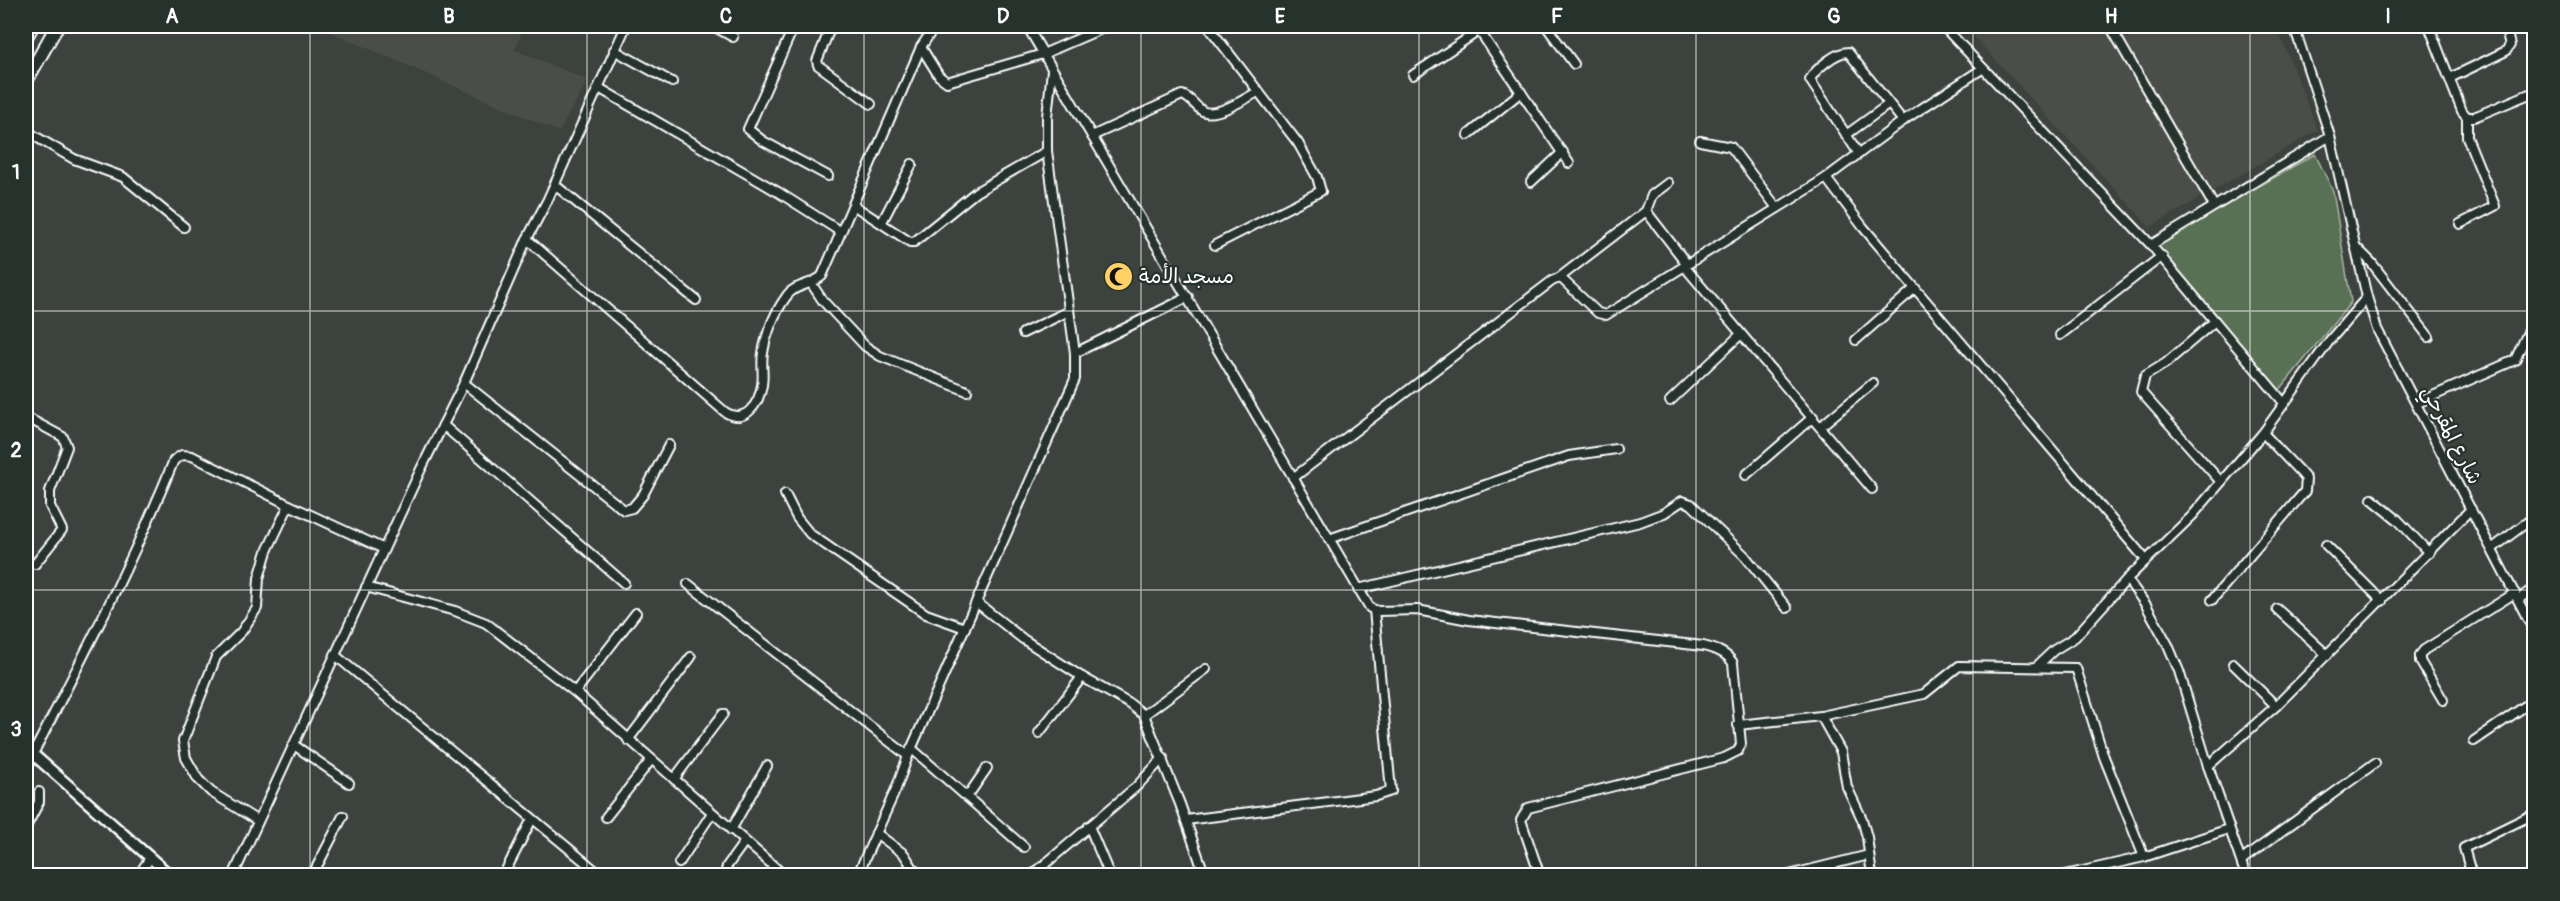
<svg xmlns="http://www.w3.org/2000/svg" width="2560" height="901" viewBox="0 0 2560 901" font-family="Pangolin,'Playpen Sans Arabic',sans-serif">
  <rect width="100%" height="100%" fill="#3c423d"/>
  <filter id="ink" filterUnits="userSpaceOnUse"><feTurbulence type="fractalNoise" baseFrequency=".0167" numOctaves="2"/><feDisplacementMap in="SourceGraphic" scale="12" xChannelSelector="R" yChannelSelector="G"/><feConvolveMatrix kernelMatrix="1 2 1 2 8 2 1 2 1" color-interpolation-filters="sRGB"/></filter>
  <g filter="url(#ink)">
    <g fill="#4b4d48">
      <polygon points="317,26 524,26 515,50 588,80 559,132"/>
      <polygon points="1964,26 2276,26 2318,130 2150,227"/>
    </g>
    <polygon fill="#596f53" stroke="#acb7a9" stroke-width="1.5" points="2315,154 2333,191 2351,302 2278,392 2157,245"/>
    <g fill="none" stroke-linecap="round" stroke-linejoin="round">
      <defs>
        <g id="minor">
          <polyline points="713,26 733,37"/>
          <polyline points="794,26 748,129 763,141 828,176"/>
          <polyline points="831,26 817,61 818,65 871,104"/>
          <path d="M1027 26 1370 608 1378 611 1417 610 1469 620 1703 646C1715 649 1726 652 1733 663L1741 744 1738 751 1724 758 1528 808 1521 820 1540 876"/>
          <polyline points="1208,26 1298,143 1317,177 1321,191 1215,245"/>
          <polyline points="1476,26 1569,163"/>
          <polyline points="1546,26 1574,64"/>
          <polyline points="1943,26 2151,245 2284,403"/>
          <polyline points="2110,26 2214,206"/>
          <polyline points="2294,26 2330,136 2367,297 2377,329 2534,631"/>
          <polyline points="2429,26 2462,111 2467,117 2474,117 2534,92"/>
          <polyline points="921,47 939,76 947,82 1043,54 1108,26"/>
          <polyline points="614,50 672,82"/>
          <polyline points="1413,75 1480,30"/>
          <polyline points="2450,78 2506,51 2510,45 2505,26"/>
          <polyline points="599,88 778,192 841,232"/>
          <polyline points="26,131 74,159 123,177 184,227"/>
          <polyline points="1468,135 1521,92"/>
          <polyline points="1846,135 1889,104"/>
          <path d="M1092 136 1182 95C1191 98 1194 105 1201 110 1213 120 1247 98 1259 91"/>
          <polyline points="1700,141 1731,147 1777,208"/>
          <path d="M1859 154 1810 80C1815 69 1836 52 1848 52L1903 121"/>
          <polyline points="1826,178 1863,227 2146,560"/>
          <polyline points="1531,182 1563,152"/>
          <polyline points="555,185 696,300"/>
          <polyline points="853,205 910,242 914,242 976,192 1047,151"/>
          <polyline points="1646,211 1652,195 1668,183"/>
          <polyline points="882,222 912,164"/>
          <polyline points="2460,224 2495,206 2467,137 2467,117"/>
          <path d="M527 239 725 412C745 425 759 404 762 385 764 375 761 363 763 353 766 334 775 312 786 297 794 284 811 286 822 276L921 47 935 26"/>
          <polyline points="2151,245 2330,136"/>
          <polyline points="2356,247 2371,262 2429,337"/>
          <polyline points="1684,266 1872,489"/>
          <polyline points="1559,278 1646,211 1687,264"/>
          <polyline points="811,283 823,301 865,346 880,356 967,391"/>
          <polyline points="2215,321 2166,363 2145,376 2141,392 2221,482"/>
          <polyline points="1023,333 1069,311"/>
          <polyline points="2060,335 2162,256"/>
          <polyline points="1856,340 1915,288"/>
          <polyline points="1075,353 1188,297"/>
          <polyline points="464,383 624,510 632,508 643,495 669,445"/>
          <polyline points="1670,401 1741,334"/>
          <polyline points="2417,403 2515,360 2529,330 2534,325"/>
          <polyline points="26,417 63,437 67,447 50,491 50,506 62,530 35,564"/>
          <polyline points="443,425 624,583"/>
          <polyline points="1821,426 1873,383"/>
          <polyline points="1746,475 1813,417"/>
          <polyline points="1293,478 1552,281 1559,278 1563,280 1598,313 1606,315 1826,178 1907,118 1982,69"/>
          <polyline points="785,494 797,518 810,534 926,614 965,628"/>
          <polyline points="2372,499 2398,520 2429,553"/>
          <polyline points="1329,539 1569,456 1616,449"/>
          <polyline points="2326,545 2382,601"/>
          <polyline points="2493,548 2534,517"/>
          <polyline points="2127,579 2146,605 2168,645 2179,671 2208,766 2246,876"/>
          <polyline points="688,584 908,756"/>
          <polyline points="366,587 455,611 486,623 575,692 785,876"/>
          <polyline points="1358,589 1640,522 1664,513 1682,501 1691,504 1745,556 1787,608"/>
          <polyline points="2519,599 2534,588"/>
          <polyline points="2212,600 2305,491 2306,479 2301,473 2263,433"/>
          <polyline points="976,602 1023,639 1082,677 1130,704 1144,715 1180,804 1205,876"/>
          <polyline points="2277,609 2327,655"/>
          <polyline points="335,655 602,876"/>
          <polyline points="2233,664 2276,706"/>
          <polyline points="2037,666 2054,650 2075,637 2127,579 2192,516 2263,433 2330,340 2367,297"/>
          <polyline points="575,692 636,613"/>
          <polyline points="2443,700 2420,661 2420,655 2424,650 2515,593"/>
          <polyline points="1144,715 1206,669"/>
          <polyline points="1821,716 1924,694 1959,666 2076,668 2104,757 2144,857"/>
          <polyline points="1738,725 1821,716 1841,752 1847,787 1862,819 1867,837 1872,876"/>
          <polyline points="1039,733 1082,677"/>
          <polyline points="628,740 691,657"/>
          <polyline points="2474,741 2534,700"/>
          <polyline points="294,745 349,783"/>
          <polyline points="911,748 1024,847"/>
          <path d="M33 754C83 657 133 561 174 460L182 455 192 456 289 505 384 549"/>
          <polyline points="2208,766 2276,706 2471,509"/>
          <polyline points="674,779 723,714"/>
          <polyline points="967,797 987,768"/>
          <polyline points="606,817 651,760"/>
          <polyline points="1186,820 1376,796 1391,791 1374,610"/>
          <polyline points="258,821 211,792 198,779 186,758 183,741 216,657 242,631 257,608 259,578 267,551 289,505"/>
          <polyline points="1089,826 1110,876"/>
          <polyline points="26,827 39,802 39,792"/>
          <polyline points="731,830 767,766"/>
          <polyline points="876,833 904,854 918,876"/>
          <polyline points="2242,860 2375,763"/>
          <polyline points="679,863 712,813"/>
          <polyline points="2404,875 2405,876"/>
          <polyline points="138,876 150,858"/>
          <polyline points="233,876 421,469 464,383 527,239 548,199 626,26"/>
          <polyline points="312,876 343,816"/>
          <polyline points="503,876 532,819"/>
          <polyline points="725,876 727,866 745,841"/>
          <polyline points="857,876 896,789 908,756 1075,379 1075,353 1047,151 1047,117 1052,70"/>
          <polyline points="1031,876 1137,786 1163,758"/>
          <polyline points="1785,876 1869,855"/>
          <polyline points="2061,876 2144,857 2229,829"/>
          <polyline points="2472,876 2464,848 2534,814"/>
        </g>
        <polyline id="tertiary" points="26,748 171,876"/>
        <g id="primary">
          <polyline points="26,37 32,26"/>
          <polyline points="26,81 57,26"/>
        </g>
      </defs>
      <use href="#minor" stroke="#fff" stroke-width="12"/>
      <use href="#tertiary" stroke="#fff" stroke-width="14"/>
      <use href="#primary" stroke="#fff" stroke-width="16"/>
      <use href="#minor" stroke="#26332d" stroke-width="8"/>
      <use href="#tertiary" stroke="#26332d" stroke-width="9"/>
      <use href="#primary" stroke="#26332d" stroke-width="12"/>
    </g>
  </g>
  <path fill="none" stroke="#fff" stroke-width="1.5" stroke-opacity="0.55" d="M310 26V876M587 26V876M864 26V876M1141 26V876M1419 26V876M1696 26V876M1973 26V876M2250 26V876M26 311H2534M26 590H2534"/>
  <defs>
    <symbol id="mosque-disc" viewBox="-11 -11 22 22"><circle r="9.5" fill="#ffd166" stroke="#26332d"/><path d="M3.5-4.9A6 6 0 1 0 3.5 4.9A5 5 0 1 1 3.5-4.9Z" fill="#111"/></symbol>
  </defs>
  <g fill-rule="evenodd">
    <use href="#mosque-disc" x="1102" y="260" width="33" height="33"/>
  </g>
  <g text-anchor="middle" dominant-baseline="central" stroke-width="4.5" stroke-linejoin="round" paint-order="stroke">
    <g font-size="20" fill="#fff" stroke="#26332d" text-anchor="start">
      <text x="1139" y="276">مسجد الأمة</text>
    </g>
    <g font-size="20" fill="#fff" stroke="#26332d">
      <text transform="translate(2452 435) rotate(63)">شارع المقرحي</text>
    </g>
  </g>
  <rect width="2560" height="901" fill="none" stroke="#26332d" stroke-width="66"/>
  <rect x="33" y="33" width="2494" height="835" fill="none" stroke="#fff" stroke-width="2"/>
  <g font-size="20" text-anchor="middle" font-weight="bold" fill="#fff">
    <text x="172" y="23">A</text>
    <text x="449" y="23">B</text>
    <text x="726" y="23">C</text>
    <text x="1003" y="23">D</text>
    <text x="1280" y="23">E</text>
    <text x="1557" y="23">F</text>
    <text x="1834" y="23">G</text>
    <text x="2111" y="23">H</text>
    <text x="2388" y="23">I</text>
    <text x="16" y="179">1</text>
    <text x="16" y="457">2</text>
    <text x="16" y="736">3</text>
  </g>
</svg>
